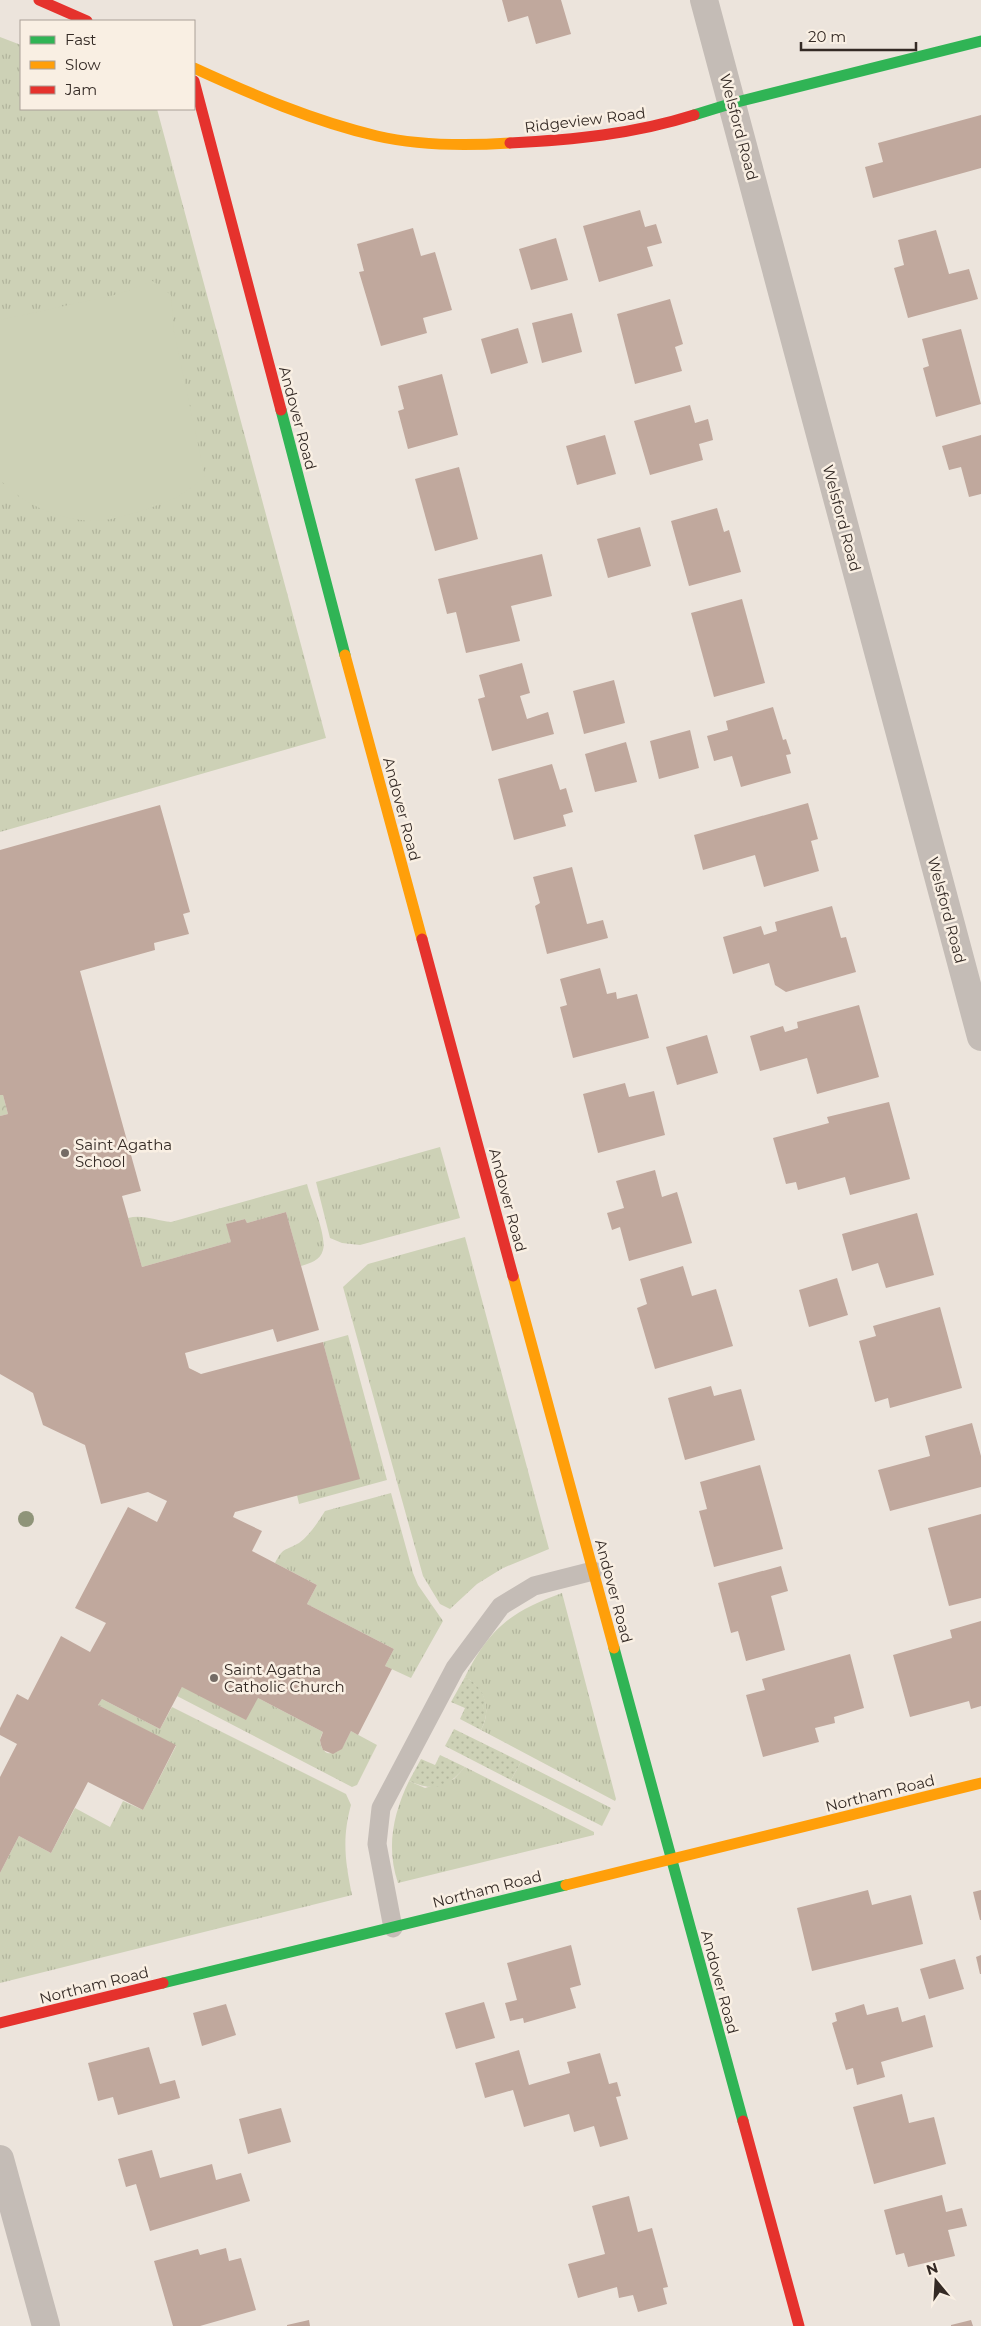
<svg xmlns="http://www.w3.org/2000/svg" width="981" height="2326" viewBox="0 0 981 2326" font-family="Montserrat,sans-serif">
  <defs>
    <pattern id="grass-tufts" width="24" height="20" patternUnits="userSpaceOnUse" patternTransform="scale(1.25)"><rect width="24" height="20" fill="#cdd1b6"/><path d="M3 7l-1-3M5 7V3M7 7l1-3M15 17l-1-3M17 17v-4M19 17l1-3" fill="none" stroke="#b1b49c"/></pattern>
    <pattern id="forest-crowns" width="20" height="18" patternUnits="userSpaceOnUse" patternTransform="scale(1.25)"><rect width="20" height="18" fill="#cdd1b6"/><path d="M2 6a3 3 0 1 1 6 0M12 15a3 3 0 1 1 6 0" fill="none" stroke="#b1b49c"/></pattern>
    <pattern id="garden-dots" width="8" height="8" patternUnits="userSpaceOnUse" patternTransform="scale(1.25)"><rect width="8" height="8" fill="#cdd1b6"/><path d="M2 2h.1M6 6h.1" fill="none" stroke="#b1b49c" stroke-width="1.8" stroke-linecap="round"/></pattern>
  </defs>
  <rect width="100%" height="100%" fill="#ece4dc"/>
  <g fill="url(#grass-tufts)">
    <polygon points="0,37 21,45 21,109 157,109 326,738 0,832"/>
    <polygon points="440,1147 460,1218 360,1245 342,1243 330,1238 316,1182"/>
    <path d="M307 1184C311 1200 327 1236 323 1250 320 1261 310 1263 301 1266L286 1212 247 1223 245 1219 227 1224 231 1242 142 1267 128 1218C143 1214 157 1221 171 1222Z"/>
    <polygon points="465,1237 549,1549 503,1568 477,1584 450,1609 440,1604 423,1576 343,1287 368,1264"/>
    <polygon points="348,1335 387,1480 299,1504 297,1495 359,1478 323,1342"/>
    <path d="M391 1493 413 1573 418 1585 443 1621 411 1678 385 1666 394 1649 307 1604 317 1585 275 1563C283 1547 285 1551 299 1543 310 1535 318 1522 325 1511Z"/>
    <path d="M562 1593 616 1799 615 1801 481 1730C492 1710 485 1688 465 1677 490 1628 510 1612 562 1593Z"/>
    <path d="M182 1687 258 1698 323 1732C318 1740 320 1748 327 1753 342 1755 345 1742 351 1731L377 1745 357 1785 352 1787 177 1696Z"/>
    <path d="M102 1699 160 1729 172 1707 346 1794 351 1805C342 1838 345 1861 352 1895L0 1983V1873L19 1836 51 1853 75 1808 110 1827 123 1801 143 1810 176 1746 98 1705Z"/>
    <polygon points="521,1762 611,1808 602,1826 511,1780"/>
    <path d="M465 1767 594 1832V1835L398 1883C386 1848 393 1814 409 1781L425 1788 454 1779Z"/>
  </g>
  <polygon fill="url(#forest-crowns)" points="0,1095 3,1095 8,1114 0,1116"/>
  <g fill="url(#garden-dots)">
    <path d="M465 1677C486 1688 492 1710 481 1730L460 1719 465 1708 451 1702Z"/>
    <polygon points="454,1729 521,1762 511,1780 445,1746"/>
    <path d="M440 1755 465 1767C447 1788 434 1792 409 1781L421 1759 435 1765Z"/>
  </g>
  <path fill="#cdd1b6" d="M153 281 171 295 174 332 205 477C196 483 186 492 177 497 158 506 112 522 92 521 59 520 23 504 0 480V320L119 294Z"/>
  <g fill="#c0a89d">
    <polygon points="502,0 561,0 571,34 536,44 528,16 508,22"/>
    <polygon points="981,115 981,168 873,198 865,167 883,162 878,143"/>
    <polygon points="640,210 645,227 656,224 662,243 647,247 653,266 599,282 583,226"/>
    <polygon points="413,228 421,256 435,252 452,310 423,318 427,333 381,346 359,272 364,271 357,244"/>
    <polygon points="936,230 949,274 969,269 978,299 908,318 894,268 904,265 898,240"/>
    <polygon points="556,238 568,280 531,290 519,249"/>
    <polygon points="670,299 683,344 675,347 682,371 635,384 617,314"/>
    <polygon points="572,313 582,352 542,363 532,323"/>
    <polygon points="518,328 528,363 491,374 481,339"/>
    <polygon points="961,329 981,404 936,417 923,368 929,366 922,339"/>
    <polygon points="442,374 458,435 408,449 398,411 404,409 398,386"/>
    <polygon points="690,405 695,423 708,419 712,435 713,440 699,444 703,460 650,475 634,421"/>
    <polygon points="605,435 616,474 577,485 566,446"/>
    <polygon points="981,435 981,494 969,497 961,467 949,470 942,446"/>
    <polygon points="459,467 478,539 435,551 415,479"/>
    <polygon points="717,508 724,532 729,530 741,572 689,586 671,521"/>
    <polygon points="640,527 651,566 608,578 597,539"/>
    <polygon points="542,554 552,596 511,606 520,641 466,653 456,612 447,614 438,579"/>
    <polygon points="742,599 765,683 714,697 691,613"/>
    <polygon points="522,663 530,693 520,696 527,719 548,712 554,734 492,751 478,699 485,697 479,675"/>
    <polygon points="614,680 625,723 584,734 573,691"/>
    <polygon points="773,707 783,740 786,739 791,754 786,755 791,773 741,787 732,756 714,761 707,736 728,730 726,721"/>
    <polygon points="690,730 699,768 659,779 650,741"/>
    <polygon points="626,742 637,782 595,792 585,754"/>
    <polygon points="552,764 560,790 566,788 573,812 563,815 566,826 514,840 498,779"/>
    <polygon points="808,803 818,839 811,841 819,871 764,887 755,855 703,870 694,835"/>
    <polygon points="160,805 190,912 183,914 189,934 154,943 155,950 80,971 141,1191 122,1196 142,1267 231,1242 226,1224 245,1219 247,1223 286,1212 319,1330 277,1342 273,1329 185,1353 189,1368 201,1374 323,1342 360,1479 235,1512 233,1517 262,1531 252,1551 317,1585 307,1604 394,1649 385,1666 392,1669 358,1735 351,1731 342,1749 333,1754 323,1750 321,1745 320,1740 323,1732 258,1698 246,1720 182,1687 160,1729 102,1699 98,1705 176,1745 143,1810 88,1782 51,1853 19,1836 0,1873 0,1777 17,1744 0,1735 0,1728 17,1694 28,1700 61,1636 90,1652 106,1623 75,1608 128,1507 157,1522 167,1501 148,1492 101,1504 85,1445 43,1425 33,1393 0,1374 0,1116 8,1114 3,1095 0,1095 0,850"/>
    <polygon points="572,867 587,924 603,920 608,938 547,954 535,906 540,903 533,877"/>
    <polygon points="832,906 841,938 846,937 856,972 786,992 775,985 769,963 733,974 723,937 761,926 764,935 777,931 775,922"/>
    <polygon points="600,968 607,994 616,992 617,999 637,994 649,1038 573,1058 560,1007 567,1005 560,979"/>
    <polygon points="859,1005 879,1077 817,1094 807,1058 760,1071 750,1036 783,1026 785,1032 798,1028 797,1022"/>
    <polygon points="707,1035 718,1073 677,1085 666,1047"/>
    <polygon points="625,1083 629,1097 654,1091 665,1135 598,1153 583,1094"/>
    <polygon points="889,1102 910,1179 850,1195 845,1177 798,1190 796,1182 786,1184 773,1138 829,1123 827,1117"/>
    <polygon points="655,1170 662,1197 677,1192 692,1243 629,1261 620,1227 612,1230 607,1213 624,1208 616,1181"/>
    <polygon points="917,1213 934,1275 886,1288 878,1263 852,1271 842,1234"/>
    <polygon points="683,1266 692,1296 716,1289 733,1346 655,1369 637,1308 647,1304 640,1279"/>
    <polygon points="837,1278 848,1315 809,1327 799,1290"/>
    <polygon points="940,1307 962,1388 890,1408 888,1398 875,1402 859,1341 876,1336 873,1326"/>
    <polygon points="711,1386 714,1396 741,1389 755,1440 685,1460 668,1398"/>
    <polygon points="972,1423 981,1456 981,1487 890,1511 878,1470 930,1456 925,1436"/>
    <polygon points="760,1465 783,1549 714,1567 699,1511 707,1509 700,1482"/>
    <polygon points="981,1514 981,1598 949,1606 928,1528"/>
    <polygon points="781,1566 788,1591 771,1596 785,1650 746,1661 738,1631 731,1633 718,1583"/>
    <polygon points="981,1621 981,1706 971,1709 969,1701 910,1717 893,1655 952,1638 950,1630"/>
    <polygon points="850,1654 864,1708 834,1717 835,1723 815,1728 819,1742 763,1757 746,1695 765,1690 762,1679"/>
    <polygon points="868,1890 872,1905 911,1895 923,1944 812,1971 797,1908"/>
    <polygon points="981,1890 981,1920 980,1920 973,1892"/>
    <polygon points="571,1945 581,1985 570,1988 576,2008 524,2023 523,2018 510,2021 505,2003 517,2000 507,1963"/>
    <polygon points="981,1955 981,1974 980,1974 976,1957"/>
    <polygon points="955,1959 964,1989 929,1999 920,1969"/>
    <polygon points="484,2002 495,2038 456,2049 445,2013"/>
    <polygon points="226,2004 236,2035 202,2046 193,2013"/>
    <polygon points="864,2004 867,2015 898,2007 902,2022 925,2015 933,2047 881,2062 885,2077 857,2085 853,2068 846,2070 832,2023 837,2021 835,2013"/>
    <polygon points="149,2047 160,2084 175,2080 180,2098 118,2115 113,2097 98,2101 88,2063"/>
    <polygon points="519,2050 529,2085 570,2073 567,2062 600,2053 609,2084 617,2082 621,2096 616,2097 628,2139 600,2147 594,2126 574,2132 569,2114 524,2127 513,2090 485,2098 475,2063"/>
    <polygon points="902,2094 909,2123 934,2117 946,2164 874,2184 853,2107"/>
    <polygon points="281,2108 291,2142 248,2154 239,2119"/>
    <polygon points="152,2150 160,2178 212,2164 216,2180 241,2173 250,2201 150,2231 136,2184 126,2187 118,2159"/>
    <polygon points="942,2195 946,2212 962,2208 967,2226 948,2230 955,2256 908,2267 904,2253 896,2255 884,2210"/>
    <polygon points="629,2196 638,2232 652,2228 668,2287 663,2288 667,2304 638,2312 633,2295 619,2298 617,2287 578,2298 568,2264 605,2254 592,2206"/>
    <polygon points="226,2248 229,2261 241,2258 256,2310 200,2326 173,2326 154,2261 198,2249 200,2255"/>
    <polygon points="309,2320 310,2326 287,2326 287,2325"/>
    <polygon points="971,2320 973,2326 951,2326 951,2325"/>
  </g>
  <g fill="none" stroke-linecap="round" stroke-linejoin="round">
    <polyline stroke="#c4bcb6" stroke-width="19" points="393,1928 377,1844 381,1808 455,1668 501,1606 534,1586 593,1571"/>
    <g stroke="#c4bcb6" stroke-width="28">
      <polyline points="704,0 981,1037"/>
      <polyline points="0,2159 46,2326"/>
    </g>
    <g stroke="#30b455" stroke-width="11">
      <polyline points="694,115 733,103 981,41"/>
      <polyline points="281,410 345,655"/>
      <polyline points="614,1648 743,2121"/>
      <polyline points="163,1983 566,1885"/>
    </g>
    <g stroke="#ff9f0a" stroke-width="11">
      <path d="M194 68C253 95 313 121 377 136 420 146 465 146 510 143"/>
      <polyline points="345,655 422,939"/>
      <polyline points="513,1276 614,1648"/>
      <polyline points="566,1885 981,1783"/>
    </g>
    <g stroke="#e5322d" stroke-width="11">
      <polyline points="39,0 87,21"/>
      <polyline points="194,81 281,410"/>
      <path d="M510 143C572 140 634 134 694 115"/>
      <polyline points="422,939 513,1276"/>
      <polyline points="0,2023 163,1983"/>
      <polyline points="743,2121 799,2326"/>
    </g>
  </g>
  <circle fill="#8f9479" cx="26" cy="1519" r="8"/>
  <g fill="#746b65" stroke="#f9efe3" stroke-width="2">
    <circle cx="65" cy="1153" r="5"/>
    <circle cx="214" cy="1678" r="5"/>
  </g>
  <g text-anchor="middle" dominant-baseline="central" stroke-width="5" stroke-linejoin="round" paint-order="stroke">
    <g font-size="15" fill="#342a25" stroke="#f9efe3">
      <text transform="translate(585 120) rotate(-7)">Ridgeview Road</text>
      <text transform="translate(739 127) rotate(75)">Welsford Road</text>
      <text transform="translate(298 418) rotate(75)">Andover Road</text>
      <text transform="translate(842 518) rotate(75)">Welsford Road</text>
      <text transform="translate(402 809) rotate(75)">Andover Road</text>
      <text transform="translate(947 910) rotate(75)">Welsford Road</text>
      <text transform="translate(508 1200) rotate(75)">Andover Road</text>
      <text transform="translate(614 1591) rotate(75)">Andover Road</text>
      <text transform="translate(880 1793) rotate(-14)">Northam Road</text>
      <text transform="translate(487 1889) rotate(-14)">Northam Road</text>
      <text transform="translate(720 1982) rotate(75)">Andover Road</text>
      <text transform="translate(94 1985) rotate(-14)">Northam Road</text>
    </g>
    <g font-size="15" fill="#342a25" stroke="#f9efe3" text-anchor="start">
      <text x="75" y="1144">Saint Agatha<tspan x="75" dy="17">School</tspan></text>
      <text x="224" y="1669">Saint Agatha<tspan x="224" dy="17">Catholic Church</tspan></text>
    </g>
  </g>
  <rect x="20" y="20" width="175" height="90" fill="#f9efe3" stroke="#aaa097"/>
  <rect x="30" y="36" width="25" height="8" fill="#30b455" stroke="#aaa097"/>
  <text x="65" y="45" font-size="15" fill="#342a25">Fast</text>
  <rect x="30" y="61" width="25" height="8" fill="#ff9f0a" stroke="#aaa097"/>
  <text x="65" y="70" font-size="15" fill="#342a25">Slow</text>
  <rect x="30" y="86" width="25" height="8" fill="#e5322d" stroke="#aaa097"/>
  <text x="65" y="95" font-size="15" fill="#342a25">Jam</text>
  <g transform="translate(936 2281) rotate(342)" stroke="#f9efe3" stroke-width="4" paint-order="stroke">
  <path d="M0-4L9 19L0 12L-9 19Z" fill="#342a25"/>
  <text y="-8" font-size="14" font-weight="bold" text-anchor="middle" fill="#342a25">N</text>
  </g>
  <path d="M801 42v8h115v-8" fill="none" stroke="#342a25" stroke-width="2.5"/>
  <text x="808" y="42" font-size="15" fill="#342a25" stroke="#f9efe3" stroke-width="4" paint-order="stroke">20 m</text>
</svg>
